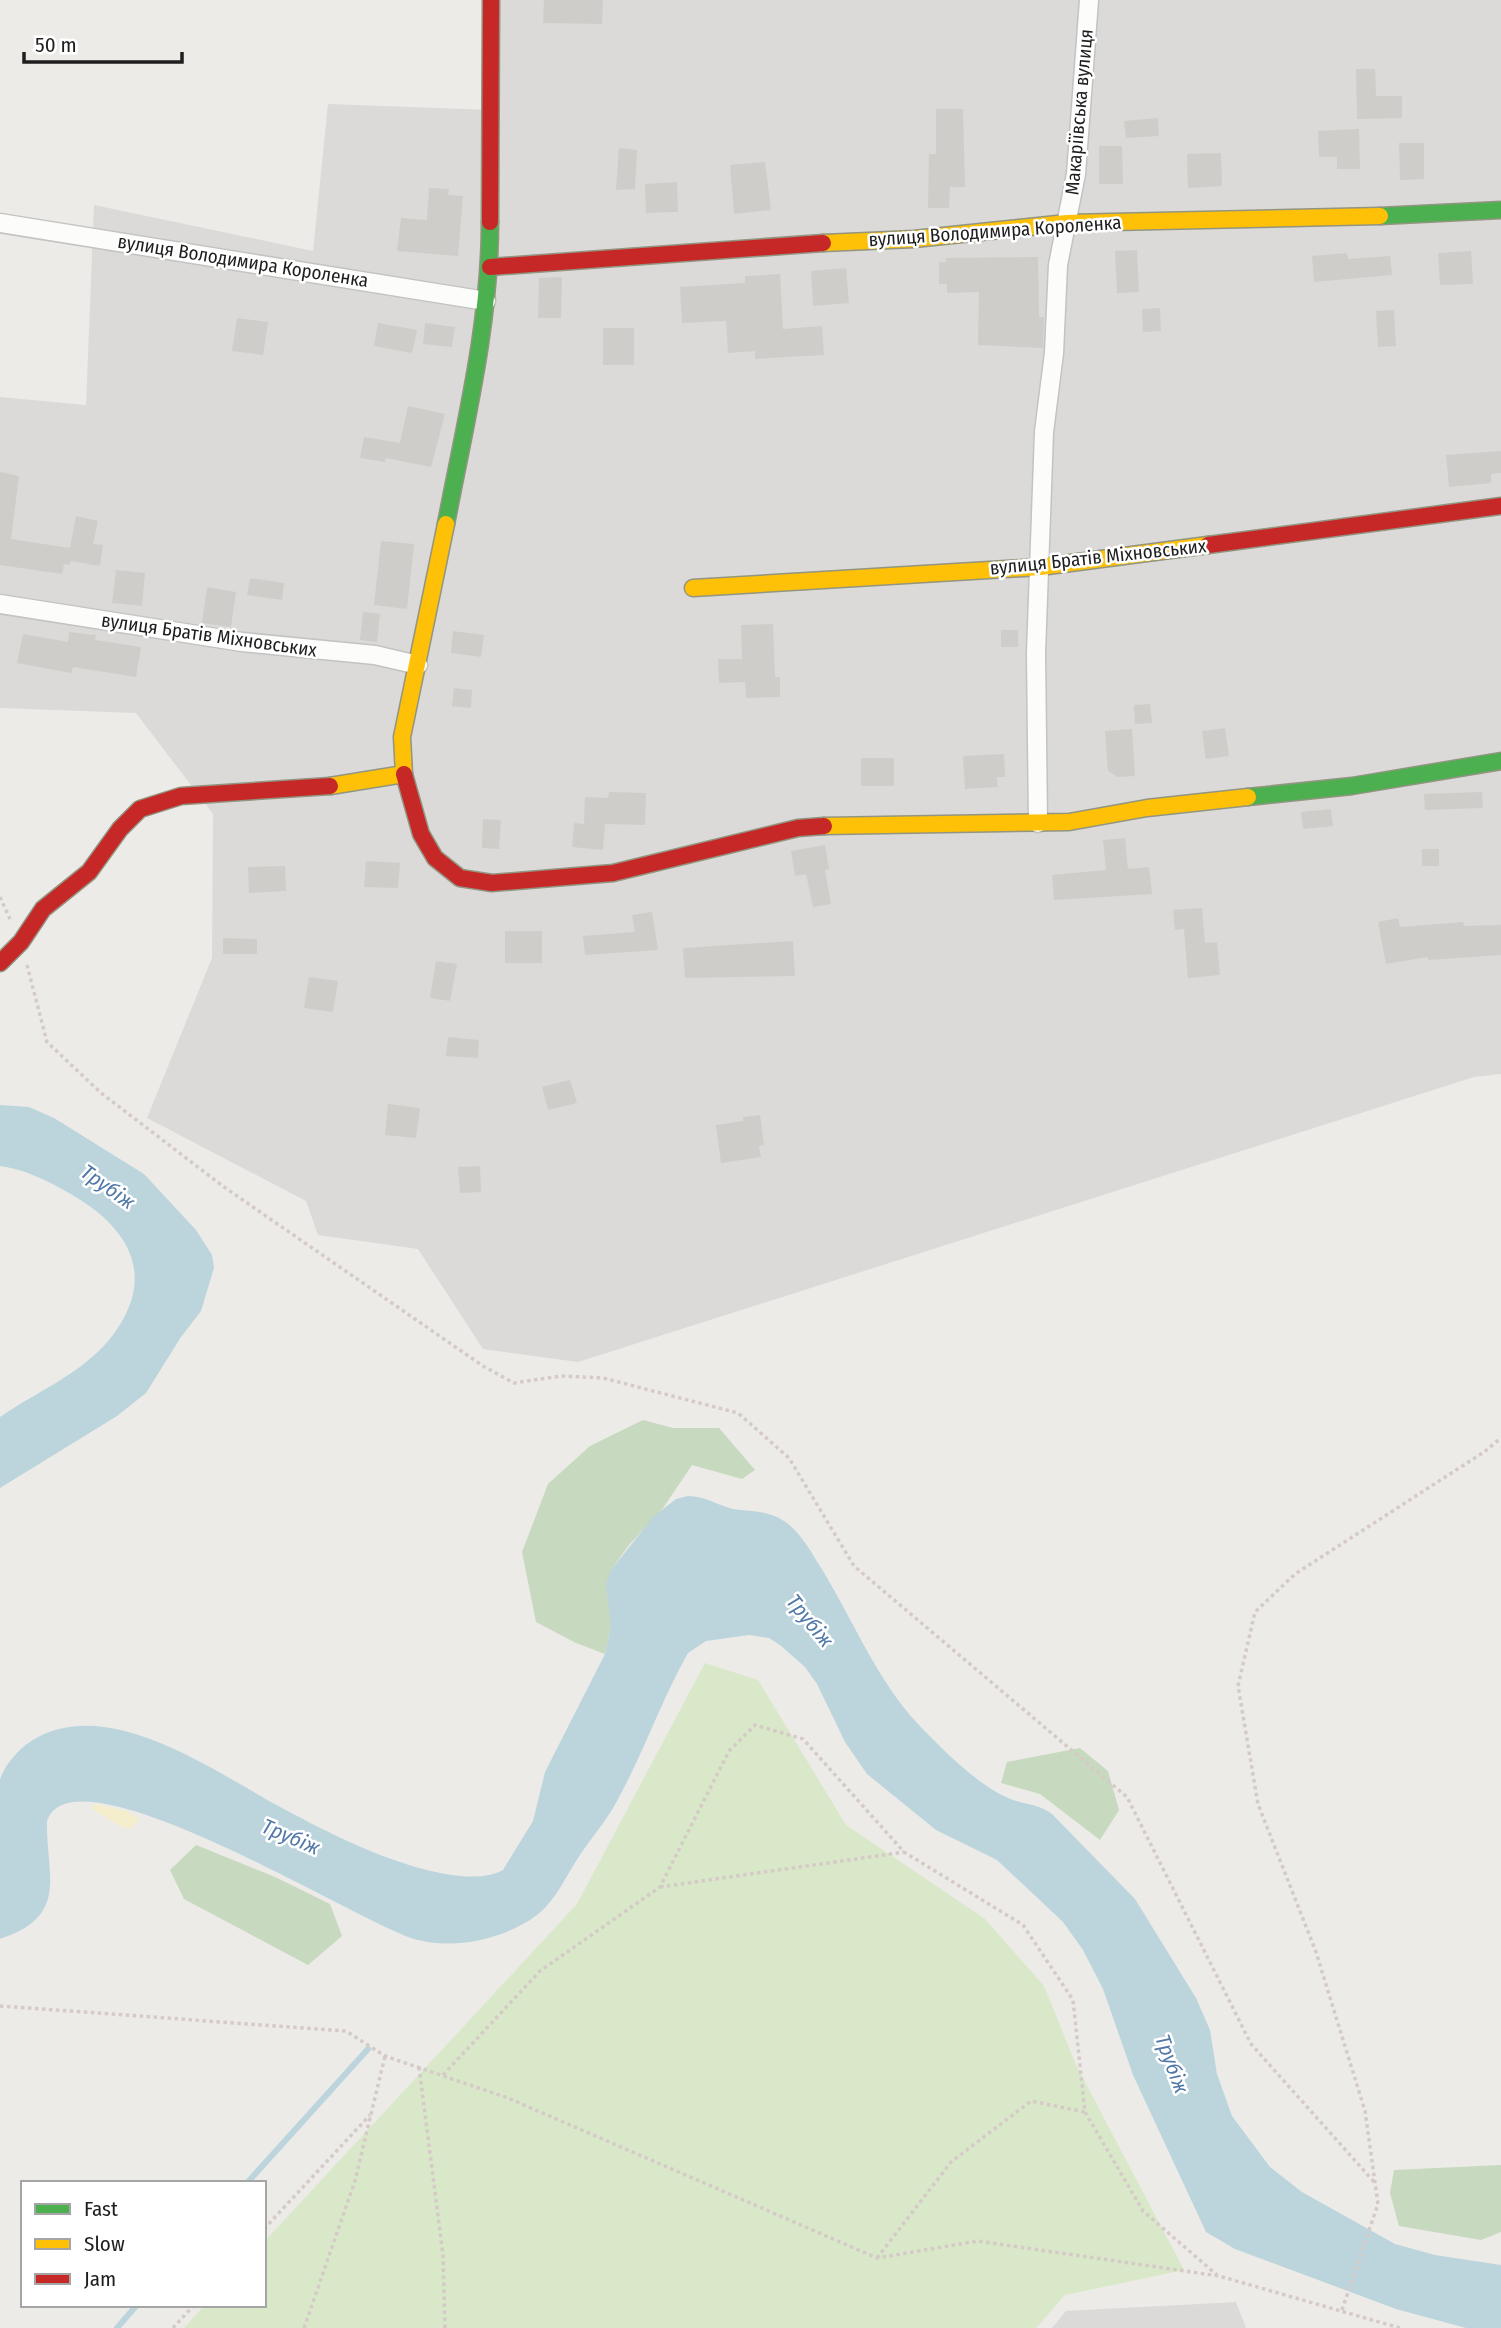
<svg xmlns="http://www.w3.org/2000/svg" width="1501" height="2328" viewBox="0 0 1501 2328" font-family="'Fira Sans Condensed',sans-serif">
  <rect width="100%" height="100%" fill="#ecebe7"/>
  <g fill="#dbdad8">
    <polygon points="491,0 1501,0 1501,1074 1474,1077 578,1362 483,1349 418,1249 318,1235 306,1201 147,1118 212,958 213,814 136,713 0,708 0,397 86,405 94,205 313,251 328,104 492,110"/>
    <polygon points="1236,2302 1246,2328 1052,2328 1066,2311"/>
  </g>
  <polygon fill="#d8e8c8" points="705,1663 758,1680 846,1825 985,1919 1044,1986 1076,2065 1184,2270 1065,2295 1036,2328 184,2328 205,2305 264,2305 264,2242 577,1904"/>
  <g fill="#c7d9be">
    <polygon points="643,1420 673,1428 719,1428 755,1470 742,1479 692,1465 663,1508 629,1545 611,1570 611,1626 605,1654 576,1643 536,1622 522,1552 548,1484 590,1446"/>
    <polygon points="1080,1748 1108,1771 1119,1810 1100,1840 1040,1794 1001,1783 1007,1762"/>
    <polygon points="196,1845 275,1877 330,1904 342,1936 308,1965 184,1899 170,1870"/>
    <polygon points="1501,2165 1501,2232 1481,2240 1399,2226 1390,2193 1394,2170"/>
  </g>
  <path fill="#f4eecd" d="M95 1804 126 1811 138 1818V1822L129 1829C115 1826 104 1814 91 1809Z"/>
  <g fill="#bcd5dd">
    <path d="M0 1105 29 1107 54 1118 144 1174 196 1230 212 1255 214 1268 201 1311 181 1337 146 1393 117 1416 0 1488V1417C36 1392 81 1374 109 1340 159 1278 131 1228 69 1193 46 1180 26 1170 0 1166Z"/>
    <path d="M688 1496C705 1496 717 1505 733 1509 751 1512 768 1510 784 1521 801 1532 812 1554 823 1571 854 1622 877 1680 918 1724 943 1750 975 1783 1008 1798 1024 1805 1038 1803 1052 1814L1135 1899 1196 1998 1210 2030 1217 2074 1232 2116 1270 2167 1302 2192 1395 2244 1435 2255 1501 2265V2328H1466L1396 2309 1235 2249 1206 2232 1133 2075 1103 1989 1083 1950 1063 1922 997 1860 936 1830 867 1774 845 1742 817 1684 805 1667 780 1645 769 1638 749 1635 706 1641 688 1653C661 1701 643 1754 617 1801 606 1822 590 1839 578 1858 563 1881 554 1905 530 1920 498 1940 454 1949 418 1940 368 1929 74 1742 47 1821 46 1876 70 1916 0 1939V1779C7 1761 21 1746 38 1737 114 1697 218 1774 284 1809 331 1834 378 1858 431 1871 452 1876 483 1881 503 1870L533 1821 545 1772 605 1654 611 1626 606 1584 611 1570 654 1516 676 1499Z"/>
  </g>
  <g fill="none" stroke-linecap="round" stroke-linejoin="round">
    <g stroke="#bcd5dd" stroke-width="6">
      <polyline points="247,2183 368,2049"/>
      <polyline points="117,2328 137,2305"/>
    </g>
  </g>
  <g fill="#cfcdca">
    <polygon points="544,0 603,0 602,24 543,23"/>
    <polygon points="1356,69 1375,69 1376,96 1402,96 1402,118 1357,119"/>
    <polygon points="936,109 963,109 965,187 950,187 949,208 928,208 929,154 936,154"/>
    <polygon points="1158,118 1159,136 1126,138 1124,121"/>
    <polygon points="1359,129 1360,169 1337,169 1337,157 1319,157 1318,131"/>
    <polygon points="1399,143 1424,143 1424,179 1400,180"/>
    <polygon points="1099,146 1122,146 1123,184 1099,184"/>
    <polygon points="619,148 637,150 635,189 616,190"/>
    <polygon points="1221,153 1222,186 1188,188 1187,154"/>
    <polygon points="765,162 771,210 734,214 730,165"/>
    <polygon points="677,182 678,212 646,213 645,184"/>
    <polygon points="429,188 449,189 448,195 463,196 458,256 397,251 401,218 427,220"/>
    <polygon points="1137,250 1139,292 1117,293 1115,251"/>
    <polygon points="1471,251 1473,284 1440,285 1438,253"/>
    <polygon points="1347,253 1348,259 1390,256 1392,275 1314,282 1312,256"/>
    <polygon points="1038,257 1039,317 1044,317 1043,348 978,345 979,292 947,293 947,284 939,284 939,262 946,262 946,258"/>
    <polygon points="846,268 849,303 813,306 811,271"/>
    <polygon points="780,274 783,329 822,326 824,355 755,359 755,351 728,353 726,321 682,323 680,287 745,283 745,276"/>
    <polygon points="562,277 561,318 538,318 539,278"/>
    <polygon points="1160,308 1161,331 1143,332 1142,309"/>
    <polygon points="1394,310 1396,346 1378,347 1376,311"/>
    <polygon points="237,318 268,322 263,355 232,351"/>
    <polygon points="378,323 417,330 412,353 374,346"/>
    <polygon points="425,323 455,327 452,347 423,344"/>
    <rect x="603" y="328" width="31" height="37"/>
    <polygon points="408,406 445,414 431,467 386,458 385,462 360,458 364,437 400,443"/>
    <polygon points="1501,451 1501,473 1491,474 1491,483 1449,487 1446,455"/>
    <polygon points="0,472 19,476 11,539 70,548 76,516 98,521 93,544 103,545 100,566 70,561 70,565 64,564 62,574 0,565"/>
    <polygon points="381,541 414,544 407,609 374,605"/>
    <polygon points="116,570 145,573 142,606 112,603"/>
    <polygon points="250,578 284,583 282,600 247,595"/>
    <polygon points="207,587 236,592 231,627 202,623"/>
    <polygon points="363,612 380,614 377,642 360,640"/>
    <polygon points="773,624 775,677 780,677 780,697 746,698 745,682 719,683 718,659 742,659 741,625"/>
    <rect x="1001" y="630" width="17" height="17"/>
    <polygon points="453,631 484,635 481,657 451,653"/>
    <polygon points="69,632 96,635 95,640 141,647 136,677 73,667 71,673 17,663 23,634 68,642"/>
    <polygon points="454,688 472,690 471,708 452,706"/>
    <polygon points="1150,704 1152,723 1135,724 1134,705"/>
    <polygon points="1225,728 1229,756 1206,759 1202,731"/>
    <polygon points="1132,729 1135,776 1118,777 1108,771 1105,731"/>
    <polygon points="1004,754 1005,777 997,777 998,787 965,789 963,756"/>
    <rect x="861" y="758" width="33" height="28"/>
    <polygon points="609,792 646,793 645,825 605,824 603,850 572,847 574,823 584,824 585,797 608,798"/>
    <polygon points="1482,792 1483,808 1425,810 1424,794"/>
    <polygon points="1331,809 1333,826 1303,829 1301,812"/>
    <polygon points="483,819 501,820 499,849 482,848"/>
    <polygon points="1125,838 1128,869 1149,867 1152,894 1054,900 1052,875 1106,870 1103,840"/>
    <polygon points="825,845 829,869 825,870 831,904 813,907 806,874 795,876 791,851"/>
    <rect x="1422" y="849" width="17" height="17"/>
    <polygon points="366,861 400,863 398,888 364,887"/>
    <polygon points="285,866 286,891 249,893 248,867"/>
    <polygon points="1202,908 1205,943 1217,942 1220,975 1188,978 1184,929 1175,930 1173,910"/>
    <polygon points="652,912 658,950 585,955 583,936 635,932 632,915"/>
    <polygon points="1398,918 1400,927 1463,922 1464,926 1501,925 1501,955 1428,960 1428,957 1386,964 1378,922"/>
    <rect x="505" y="931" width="37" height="32"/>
    <polygon points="223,938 257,939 257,954 223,954"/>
    <polygon points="793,941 795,976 685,978 683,948"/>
    <polygon points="436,961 457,964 450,1001 430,998"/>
    <polygon points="309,977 338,981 333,1012 304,1008"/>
    <polygon points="448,1037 479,1040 478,1058 446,1056"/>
    <polygon points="570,1080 577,1103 548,1110 542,1087"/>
    <polygon points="388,1104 420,1108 416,1138 385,1135"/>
    <polygon points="760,1115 764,1145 759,1146 761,1157 721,1163 716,1125 743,1121 743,1117"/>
    <polygon points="480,1166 481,1192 460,1193 458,1167"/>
  </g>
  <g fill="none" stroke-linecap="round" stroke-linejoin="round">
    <defs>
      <g id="street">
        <polyline points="0,223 486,301"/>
        <polyline points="0,604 242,642 375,655 418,665"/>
        <polyline points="1038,823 1036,653 1044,432 1054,353 1058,265 1076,174 1089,0"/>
      </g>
      <g id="fast">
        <polyline points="1380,216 1501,210"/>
        <path d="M446 524C465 424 490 325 490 222"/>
        <polyline points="1248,797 1352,786 1501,761"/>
      </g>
      <g id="slow">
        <polyline points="823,243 914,239 1067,223 1380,216"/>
        <polyline points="693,588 1040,567 1208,545"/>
        <polyline points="330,786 404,774 402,737 446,524"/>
        <polyline points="824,826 1069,822 1147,808 1248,797"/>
      </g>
      <g id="jam">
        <polyline points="490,222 491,0"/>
        <polyline points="490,267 823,243"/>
        <polyline points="1208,545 1501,506"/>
        <polyline points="404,774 421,834 435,858 460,878 492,883 613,873 798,828 824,826"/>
        <polyline points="0,963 21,942 43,909 89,872 120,829 140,809 181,796 330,786"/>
      </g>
    </defs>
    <use href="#street" stroke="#c3c3c1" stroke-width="21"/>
    <use href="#fast" stroke="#929580" stroke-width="19"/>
    <use href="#slow" stroke="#929580" stroke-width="19"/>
    <use href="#jam" stroke="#929580" stroke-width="19"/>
    <g stroke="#d5cac7" stroke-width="3.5" stroke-dasharray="3.5 3.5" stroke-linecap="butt">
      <polyline points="0,897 10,919"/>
      <polyline points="27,965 47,1042 101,1093 224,1187 483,1366 514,1383 561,1376 603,1378 738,1413 789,1458 854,1566 1127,1797 1251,2044 1375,2183"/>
      <polyline points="660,1887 904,1852"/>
      <polyline points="0,2006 346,2031 385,2056 508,2098 877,2258 978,2241 1219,2276 1400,2328"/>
      <polyline points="419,2067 443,2255 445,2328"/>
      <polyline points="443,2075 540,1971 660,1887 729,1751 755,1725 803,1739 904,1852 1023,1925 1073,2000 1085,2112 1143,2211 1217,2275"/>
      <polyline points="264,2229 370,2115"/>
      <polyline points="877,2258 951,2162 1031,2101 1085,2112"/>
      <polyline points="1342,2310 1378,2204 1365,2111 1316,1952 1258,1804 1238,1686 1255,1612 1295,1574 1484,1452 1501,1438"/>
      <polyline points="173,2328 194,2305"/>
      <polyline points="304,2328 355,2181 385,2056"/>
    </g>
    <use href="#street" stroke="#fcfcfb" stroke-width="18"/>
    <use href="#fast" stroke="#4caf50" stroke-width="16"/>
    <use href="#slow" stroke="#ffc107" stroke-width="16"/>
    <use href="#jam" stroke="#c62828" stroke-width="16"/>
  </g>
  <g text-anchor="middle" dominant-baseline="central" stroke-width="5" stroke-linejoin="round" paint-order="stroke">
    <g font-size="19" fill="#1e1e1e" stroke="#fff">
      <text transform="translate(1079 112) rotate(-85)">Макаріївська вулиця</text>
      <text transform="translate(995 231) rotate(-4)">вулиця Володимира Короленка</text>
      <text transform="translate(243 261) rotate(9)">вулиця Володимира Короленка</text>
      <text transform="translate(1098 557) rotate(-6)">вулиця Братів Міхновських</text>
      <text transform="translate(209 635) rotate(8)">вулиця Братів Міхновських</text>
    </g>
    <g font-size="21" font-style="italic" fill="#5178a7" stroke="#fff">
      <text transform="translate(108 1187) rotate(35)">Трубіж</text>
      <text transform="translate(810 1621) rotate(51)">Трубіж</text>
      <text transform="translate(291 1837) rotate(23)">Трубіж</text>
      <text transform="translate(1172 2064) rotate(70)">Трубіж</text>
    </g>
  </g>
  <rect x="21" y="2181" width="245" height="126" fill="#ffffff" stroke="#a5a5a5" stroke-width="2"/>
  <rect x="35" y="2204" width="35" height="10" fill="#4caf50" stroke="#a5a5a5" stroke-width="2"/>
  <text x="84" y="2216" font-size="21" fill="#1e1e1e">Fast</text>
  <rect x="35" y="2239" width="35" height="10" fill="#ffc107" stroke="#a5a5a5" stroke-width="2"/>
  <text x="84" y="2251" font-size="21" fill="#1e1e1e">Slow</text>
  <rect x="35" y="2274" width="35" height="10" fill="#c62828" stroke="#a5a5a5" stroke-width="2"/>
  <text x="84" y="2286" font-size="21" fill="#1e1e1e">Jam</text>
  <path d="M24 52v10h158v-10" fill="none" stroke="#1e1e1e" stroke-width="3.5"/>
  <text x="35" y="52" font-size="21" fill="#1e1e1e" stroke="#ffffff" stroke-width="5" paint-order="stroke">50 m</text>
</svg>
